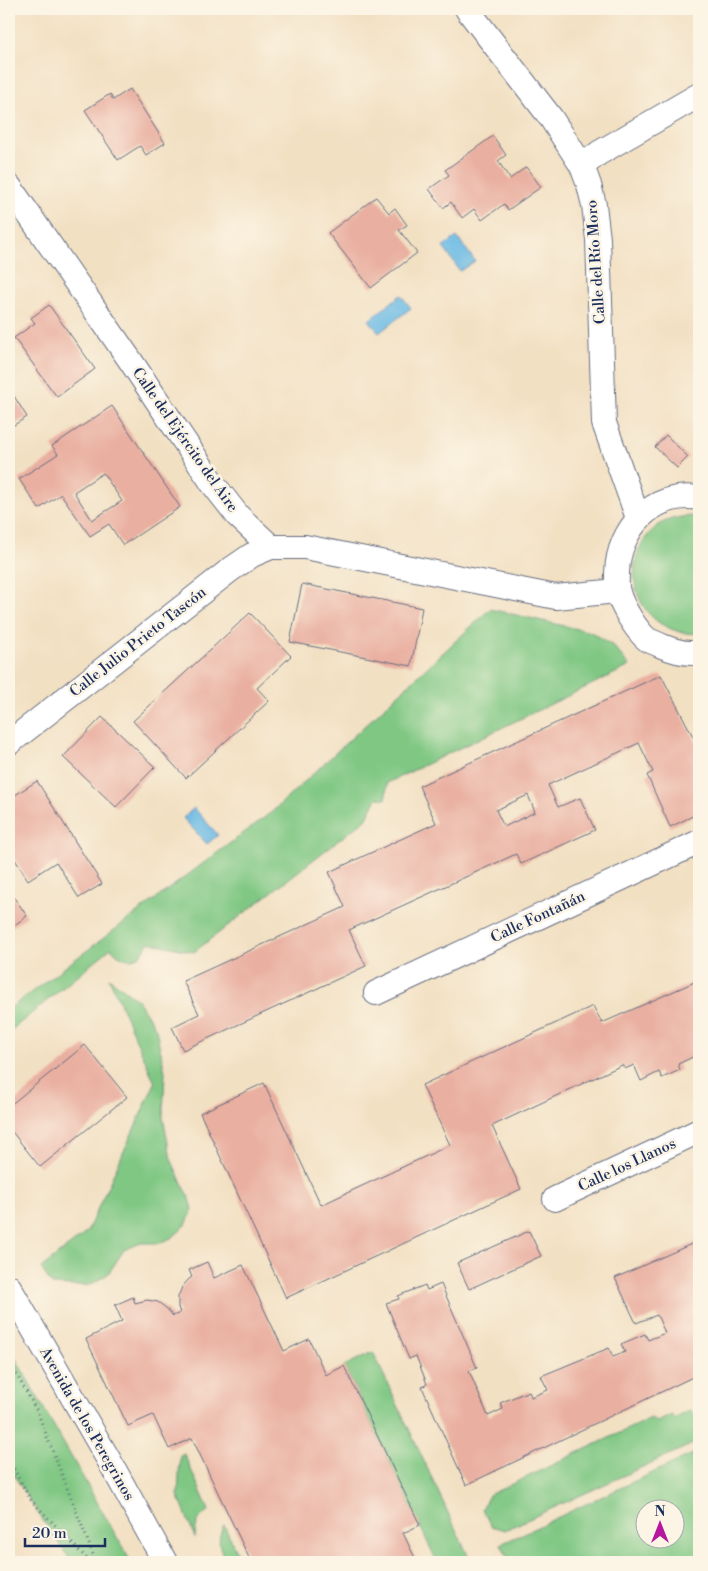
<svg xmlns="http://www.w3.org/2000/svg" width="708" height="1571" viewBox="0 0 708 1571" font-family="'Libre Bodoni',serif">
  <rect width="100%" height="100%" fill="#fcf5e5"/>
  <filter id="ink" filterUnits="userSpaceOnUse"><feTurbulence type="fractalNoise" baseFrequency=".02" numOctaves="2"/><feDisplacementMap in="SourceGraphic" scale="10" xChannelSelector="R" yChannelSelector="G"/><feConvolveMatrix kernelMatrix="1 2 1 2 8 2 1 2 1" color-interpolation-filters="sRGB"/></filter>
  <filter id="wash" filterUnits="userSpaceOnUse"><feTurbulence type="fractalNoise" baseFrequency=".0096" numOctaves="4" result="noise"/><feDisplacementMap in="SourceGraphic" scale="20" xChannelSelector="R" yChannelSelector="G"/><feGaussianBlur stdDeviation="1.12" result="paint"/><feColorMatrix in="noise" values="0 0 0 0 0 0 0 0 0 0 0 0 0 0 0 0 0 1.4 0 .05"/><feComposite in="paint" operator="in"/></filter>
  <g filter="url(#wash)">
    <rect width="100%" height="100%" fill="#f2e0c3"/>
    <g fill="#7fc783" stroke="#4d7b70" fill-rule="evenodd">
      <path d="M699 516V633C686 635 674 631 663 625 626 604 624 546 662 523 673 517 687 516 699 516Z"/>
      <path d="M490 609 591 632 613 646 630 666 387 783 386 799 377 798 366 819 194 952 148 942C141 963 124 964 111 948L9 1032V1009L273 811Z"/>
      <polygon points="109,978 138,1000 156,1029 165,1072 163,1117 171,1159 180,1179 189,1196 193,1209 186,1225 173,1237 160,1243 141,1243 124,1250 108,1274 90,1285 71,1286 52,1285 41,1268 87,1232 155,1083"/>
      <polygon points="9,1347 131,1562 71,1562 67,1555 31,1503 9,1467"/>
      <polygon points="373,1352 471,1562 437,1562 344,1366"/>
      <polygon points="691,1410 699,1427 699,1441 505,1530 491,1526 482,1509 489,1495 651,1418 657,1422 672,1415 674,1419"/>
      <path d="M699 1451V1562H510L501 1544ZM646 1508H676V1538H646Z"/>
      <path d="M184 1454 209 1510C197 1519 196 1523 195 1538L178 1495 180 1456Z"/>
      <path d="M224 1525 241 1562H227C219 1548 216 1541 224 1525Z"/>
    </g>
    <g fill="#69bae4" stroke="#4274a1">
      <polygon points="457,237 475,261 460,271 443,247"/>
      <polygon points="401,295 411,308 379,333 369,320"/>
      <polygon points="194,808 218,835 207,844 183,818"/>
    </g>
    <g id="blocks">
      <g fill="#e9afa0" fill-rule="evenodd">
        <polygon points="130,89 165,143 146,155 140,146 118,160 85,110 110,94 113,100"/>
        <polygon points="493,136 506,155 498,161 510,179 526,167 541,187 508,210 504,204 482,220 474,209 462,218 451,202 443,208 429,189 449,175 445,170"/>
        <polygon points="376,197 389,213 395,208 407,225 399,230 417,253 371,288 328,233"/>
        <polygon points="49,305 95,369 57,397 14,338 35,323 31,318"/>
        <polygon points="9,388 27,417 9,428"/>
        <path d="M112 406 180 507 123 545 109 524 90 536 61 494 39 509 19 479 58 454 52 446ZM103 473 122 501 92 520 74 492Z"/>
        <polygon points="666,435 688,457 677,468 655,447"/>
        <polygon points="302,584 422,608 411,666 290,642"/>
        <polygon points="250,613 291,656 257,688 269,701 186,778 133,721"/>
        <path d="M661 675 699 748V813L670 827 647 775 653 772 639 743 548 785 558 807 580 798 595 830 521 864 516 854 349 930 366 966 183 1050 172 1027 199 1014 183 981 345 907 329 872 436 823 419 786ZM528 795 535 812 504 827 496 810Z"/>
        <polygon points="102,717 155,767 116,807 63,757"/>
        <polygon points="37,781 102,884 79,898 56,862 28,880 9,850 9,799"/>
        <polygon points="9,890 27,916 9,929"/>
        <polygon points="699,980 699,1054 678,1064 680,1070 662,1078 659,1072 641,1081 634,1065 625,1069 622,1065 492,1126 521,1189 286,1298 200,1113 264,1083 321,1205 450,1145 422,1085 593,1006 602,1023"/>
        <polygon points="85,1045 127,1097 40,1167 9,1128 9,1106"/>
        <polygon points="529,1231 541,1256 469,1289 457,1263"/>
        <polygon points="696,1242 699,1250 699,1374 466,1485 422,1387 427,1384 416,1356 409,1359 386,1303 399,1299 398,1296 425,1285 427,1290 441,1284 477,1368 469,1371 488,1416 503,1409 500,1403 529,1391 531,1397 548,1390 541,1376 609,1348 613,1357 625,1352 621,1344 645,1334 648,1340 665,1333 657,1315 636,1323 615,1278"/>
        <polygon points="207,1262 214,1278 243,1265 284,1351 309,1339 326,1375 344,1366 420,1525 403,1533 417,1562 251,1562 192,1438 169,1449 153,1415 128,1426 86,1339 122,1321 115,1305 133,1297 135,1303 147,1300 158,1302 166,1308 173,1316 180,1313 178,1307 178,1297 182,1287 189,1279 192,1277 189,1270"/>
      </g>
    </g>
  </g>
  <g filter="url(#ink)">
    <use href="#blocks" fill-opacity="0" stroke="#666d81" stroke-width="1"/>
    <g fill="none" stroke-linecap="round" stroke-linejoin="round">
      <defs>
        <g id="minor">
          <polyline points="467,9 551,118 582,166 589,185 594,205 598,239 604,423 638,518"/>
          <polyline points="582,166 599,153 699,95"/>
          <polyline points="9,186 130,360 213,484 238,516 271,547 305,547 556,597 617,591"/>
          <path d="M699 498C653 491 618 529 617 573 617 579 616 586 618 592 621 605 637 632 648 640 653 642 658 644 662 646 674 651 687 655 699 652"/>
          <polyline points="9,743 230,570 252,555 271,547"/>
          <polyline points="376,993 699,842"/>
          <polyline points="555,1199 699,1131"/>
          <polyline points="9,1287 110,1462 165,1562"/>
        </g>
      </defs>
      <use href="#minor" stroke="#666d81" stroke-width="26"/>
      <g stroke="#666d81" stroke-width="3" stroke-dasharray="1 4" stroke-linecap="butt">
        <polyline points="9,1361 37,1411 96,1562"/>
        <polyline points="9,1460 30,1499 90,1562"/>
      </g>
      <use href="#minor" stroke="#fff" stroke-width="24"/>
    </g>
  </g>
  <g text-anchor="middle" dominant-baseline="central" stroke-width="5" stroke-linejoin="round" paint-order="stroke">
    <g font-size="15" fill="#1b2f5e" stroke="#fcf5e5">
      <text transform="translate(596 262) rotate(-94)">Calle del Río Moro</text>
      <text transform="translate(185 440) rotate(55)">Calle del Ejército del Aire</text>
      <text transform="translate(138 642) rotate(-38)">Calle Julio Prieto Tascón</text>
      <text transform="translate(538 917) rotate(-25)">Calle Fontañán</text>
      <text transform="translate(627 1165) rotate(-25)">Calle los Llanos</text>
      <text transform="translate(87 1424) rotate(60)">Avenida de los Peregrinos</text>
    </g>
  </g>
  <rect width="708" height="1571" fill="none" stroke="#fcf5e5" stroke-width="30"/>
  <g transform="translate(660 1524)"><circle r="24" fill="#fcf5e5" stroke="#a2a6af"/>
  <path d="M0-4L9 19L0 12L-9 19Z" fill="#b5179e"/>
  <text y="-8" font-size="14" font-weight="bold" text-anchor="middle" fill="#1b2f5e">N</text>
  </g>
  <path d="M25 1538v8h80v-8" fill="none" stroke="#1b2f5e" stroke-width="2.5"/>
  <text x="32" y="1538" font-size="15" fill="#1b2f5e" stroke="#fcf5e5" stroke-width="4" paint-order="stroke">20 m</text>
</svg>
